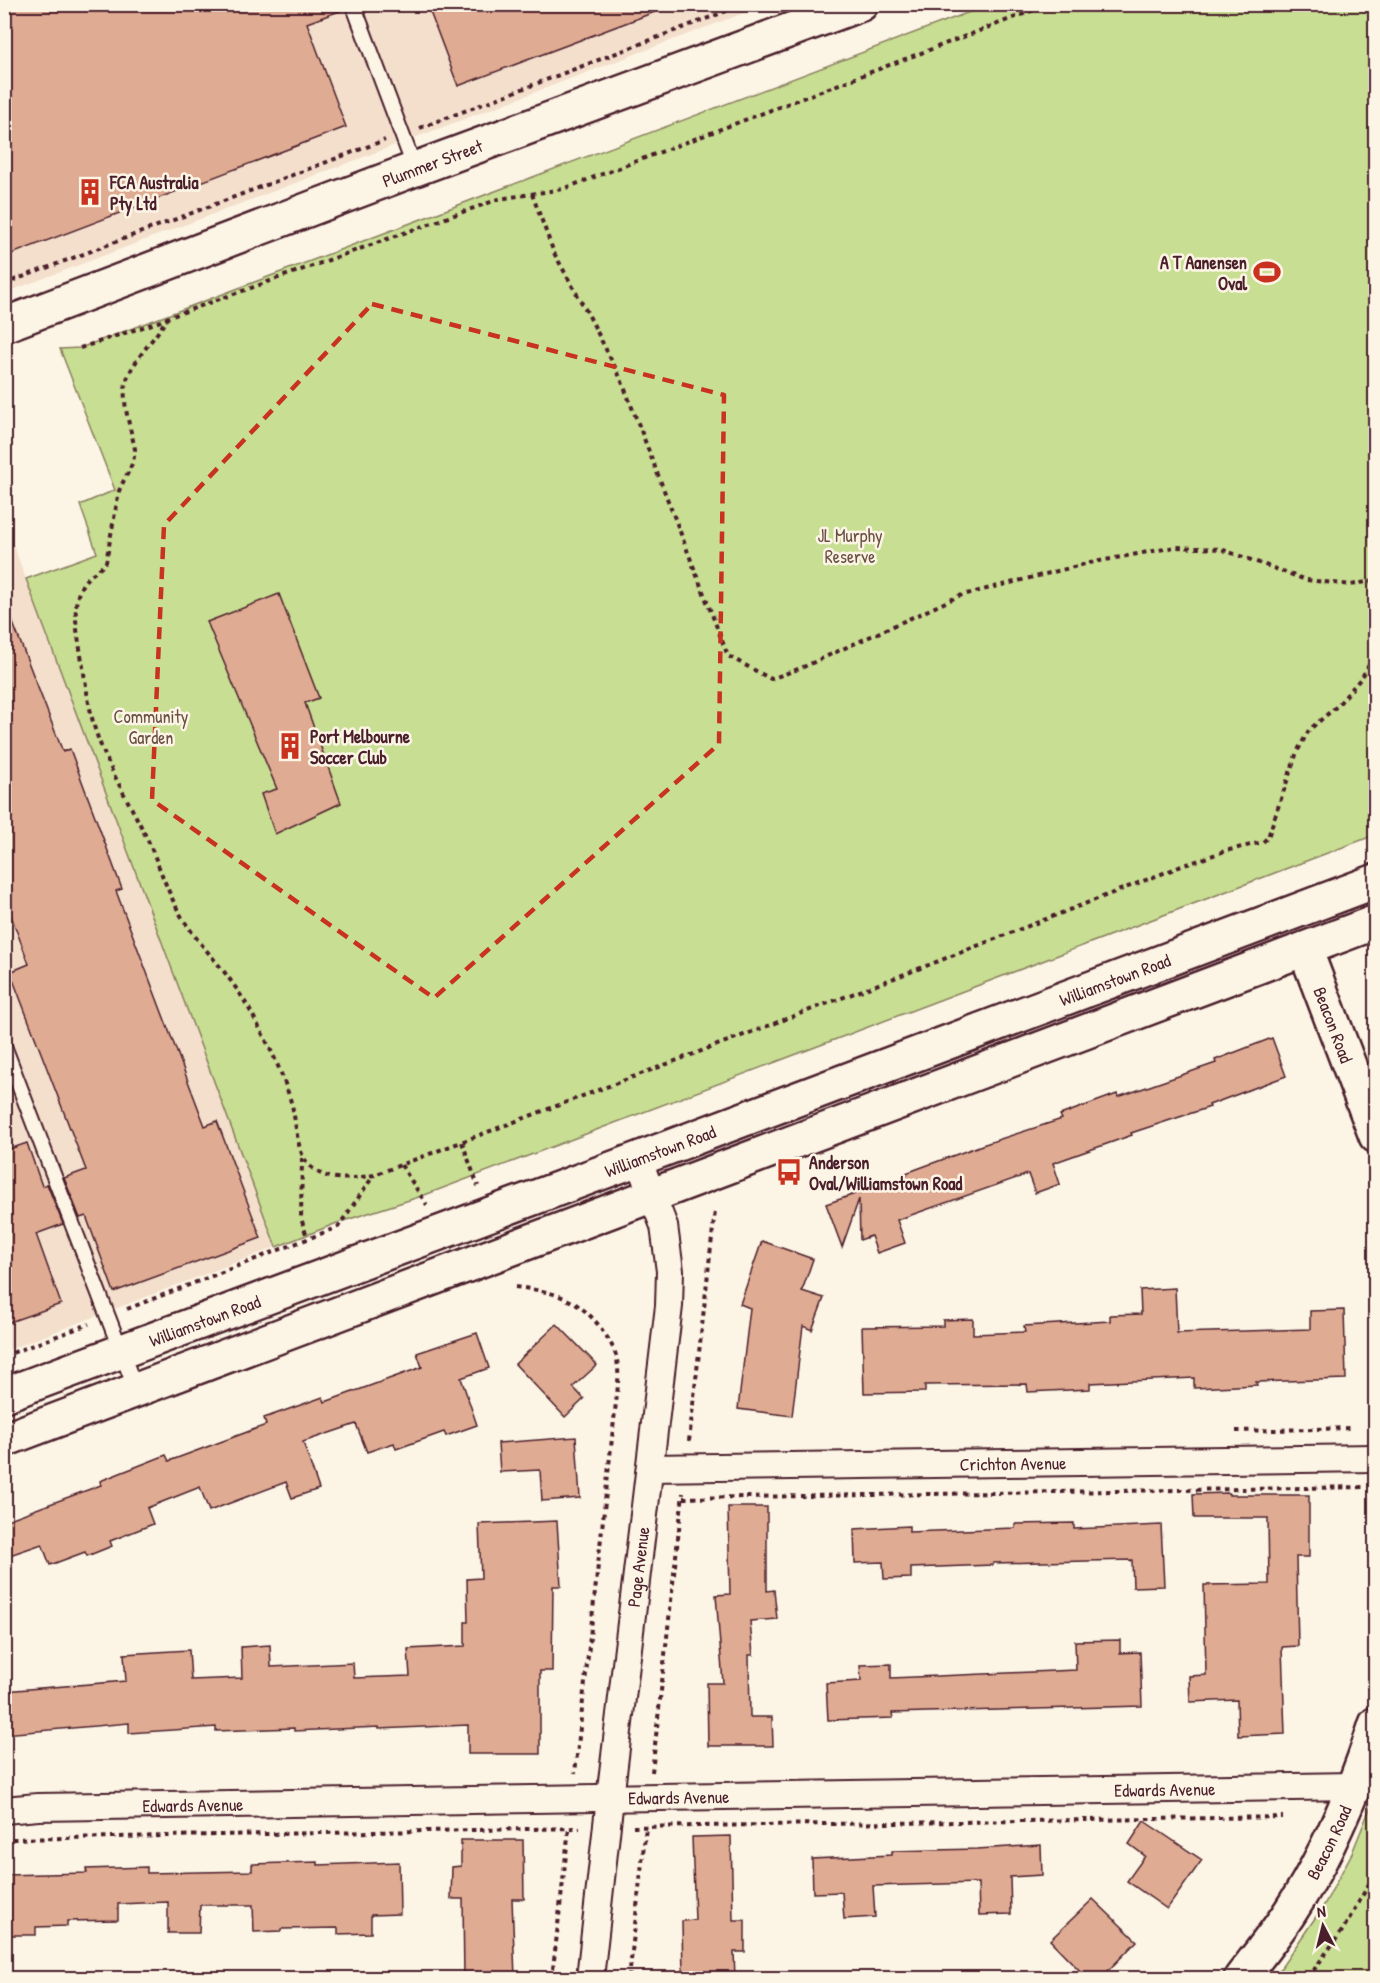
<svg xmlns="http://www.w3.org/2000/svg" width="1380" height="1983" viewBox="0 0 1380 1983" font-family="'Patrick Hand',sans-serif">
  <rect width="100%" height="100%" fill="#fcf5e5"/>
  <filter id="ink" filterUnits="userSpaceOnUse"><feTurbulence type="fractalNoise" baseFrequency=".0167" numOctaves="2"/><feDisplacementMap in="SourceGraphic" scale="12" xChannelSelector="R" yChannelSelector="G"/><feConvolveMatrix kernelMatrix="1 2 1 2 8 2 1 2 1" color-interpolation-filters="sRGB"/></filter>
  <g filter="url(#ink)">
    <g fill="#f3dfcc">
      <polygon points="5,5 765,5 5,293"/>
      <polygon points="4,520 276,1247 5,1351 4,1351"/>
    </g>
    <g fill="#c8de93" stroke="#897e5f" stroke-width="1.5">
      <polygon points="988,5 1375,5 1375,835 422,1196 337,1223 276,1247 26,579 97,553 80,505 115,490 60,349 80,348"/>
      <polygon points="1375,1796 1375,1978 1274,1978 1324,1905 1352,1853"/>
    </g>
    <g fill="#dfab93" stroke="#4a1f2b" stroke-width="1.5">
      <polygon points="4,4 344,4 345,9 307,23 346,127 4,257"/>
      <polygon points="427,4 667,4 668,7 458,86"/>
      <polygon points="279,594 319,698 305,703 341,803 275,834 261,794 277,789 207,622"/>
      <polygon points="6,605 63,752 70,749 122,889 116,891 205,1126 217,1121 261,1238 114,1292 86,1216 80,1218 64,1178 86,1170 10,972 29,964 4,897 4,606"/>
      <polygon points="1272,1038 1286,1076 1209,1105 1210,1107 1131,1133 1132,1135 1053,1163 1060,1184 1035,1193 1028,1174 897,1220 905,1243 877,1253 871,1236 860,1240 859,1199 842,1247 826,1204 907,1176 906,1173 982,1145 1062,1119 1060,1115 1117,1094 1118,1097 1216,1063 1215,1060"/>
      <polygon points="27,1143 42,1186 47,1184 63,1224 36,1234 61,1304 4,1324 4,1151"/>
      <polygon points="762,1241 813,1259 802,1291 824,1298 812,1330 803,1326 792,1416 738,1409 750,1308 740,1304"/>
      <polygon points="1175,1288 1177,1333 1310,1329 1310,1311 1344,1310 1346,1379 1256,1382 1257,1385 1194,1388 1194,1378 1090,1383 1090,1389 1028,1392 1027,1384 925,1385 925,1392 864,1393 862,1327 943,1326 943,1320 973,1319 973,1334 1025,1332 1024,1326 1110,1321 1110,1315 1141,1314 1140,1290"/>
      <polygon points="557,1324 597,1365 573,1387 584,1399 565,1417 515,1364"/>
      <polygon points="477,1333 489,1368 461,1378 477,1425 446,1436 444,1432 396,1449 394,1443 367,1452 356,1424 303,1442 319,1489 292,1498 286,1482 209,1511 200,1487 147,1508 153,1524 110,1541 112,1546 87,1556 85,1552 50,1565 42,1544 4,1557 4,1521 101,1485 100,1481 166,1455 169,1461 266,1425 264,1418 323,1397 325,1402 422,1367 417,1353"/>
      <polygon points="576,1437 580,1498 542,1501 540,1470 500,1472 498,1443"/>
      <polygon points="1229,1493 1229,1495 1309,1495 1309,1557 1296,1557 1298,1646 1282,1647 1285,1734 1238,1736 1237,1700 1190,1702 1189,1676 1206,1675 1204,1585 1269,1584 1268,1518 1194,1518 1193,1494"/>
      <polygon points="728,1507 767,1507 767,1591 774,1590 777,1619 750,1621 753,1655 749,1655 750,1717 772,1717 773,1746 708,1746 707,1683 723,1683 716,1595 730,1594"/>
      <polygon points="557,1521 561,1586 553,1586 552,1671 540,1671 540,1754 468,1754 468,1725 379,1729 379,1727 294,1731 294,1728 216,1731 216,1727 129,1733 129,1723 4,1734 4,1691 126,1681 124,1654 189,1650 191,1680 242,1678 241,1647 270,1645 271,1667 353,1663 354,1678 410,1676 408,1649 465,1646 465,1622 468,1622 467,1579 481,1578 479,1524"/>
      <polygon points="1074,1523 1074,1529 1161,1525 1164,1586 1133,1587 1132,1560 993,1563 993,1565 911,1568 911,1578 884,1579 883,1562 855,1563 854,1529 909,1526 909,1532 1015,1528 1015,1524"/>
      <polygon points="1120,1640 1120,1653 1140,1652 1142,1706 892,1713 893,1718 828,1720 826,1683 861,1681 860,1665 891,1664 891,1678 1076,1670 1075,1641"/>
      <polygon points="1144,1821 1202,1860 1167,1909 1127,1881 1145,1856 1129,1844"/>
      <polygon points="731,1836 733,1920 745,1920 745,1952 734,1952 735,1978 683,1978 682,1921 695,1920 692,1837"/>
      <polygon points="461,1840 523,1840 524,1899 512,1899 515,1978 464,1978 463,1899 451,1899 452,1867 461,1866"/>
      <polygon points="1041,1845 1042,1875 1010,1877 1011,1914 979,1915 978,1883 873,1886 875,1917 844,1919 842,1892 813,1893 812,1859 892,1855 892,1851 977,1849"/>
      <polygon points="318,1862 318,1865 399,1862 400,1914 371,1915 371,1933 338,1934 338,1928 281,1929 281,1931 254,1932 253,1905 200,1905 199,1933 168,1933 168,1902 118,1904 118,1920 67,1921 67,1926 36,1927 36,1935 4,1935 4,1875 87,1873 86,1869 147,1867 147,1873 252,1871 252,1864"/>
      <polygon points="1093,1899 1137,1941 1101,1978 1087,1978 1050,1940"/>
    </g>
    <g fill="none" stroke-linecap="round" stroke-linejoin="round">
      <defs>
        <g id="service">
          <polyline points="353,4 415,169"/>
          <polyline points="4,1046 136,1390"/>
        </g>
        <g id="minor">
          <path id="s1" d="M650 1468 1376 1458"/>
          <path id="s2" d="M4 1810 38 1807 1353 1786"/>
          <path id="s3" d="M590 1978 610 1798 669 1306 670 1271 664 1226 638 1159"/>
        </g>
        <g id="tertiary">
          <path id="s4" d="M1305 949 1376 1136"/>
          <path id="s5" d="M1241 1978C1257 1957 1275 1935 1290 1912 1328 1854 1355 1789 1376 1724"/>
        </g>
        <g id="primary">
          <path id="s6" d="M4 325 415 169 861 4"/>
          <path id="s7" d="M4 1395 638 1159 1376 881"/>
          <polyline points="4,1440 1376,922"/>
        </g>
      </defs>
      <use href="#service" stroke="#4a1f2b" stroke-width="18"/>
      <use href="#minor" stroke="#4a1f2b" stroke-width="30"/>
      <use href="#tertiary" stroke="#4a1f2b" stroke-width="38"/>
      <use href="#primary" stroke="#4a1f2b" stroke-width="38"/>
      <g stroke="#4a1f2b" stroke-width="4" stroke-dasharray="4.5 4.5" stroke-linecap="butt">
        <path d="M1050 4 563 189 499 199 167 318C155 340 129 363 125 387 123 407 131 430 135 449 134 466 125 476 119 491L106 562C96 575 86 573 79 592 72 610 78 635 81 655 85 678 88 703 94 726 107 769 132 805 150 845 161 871 169 896 183 919 198 943 218 962 233 984 244 999 253 1015 261 1031 273 1053 284 1078 291 1102 297 1121 295 1152 310 1166 327 1183 353 1179 374 1175L926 966 1179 867 1225 851 1263 842 1268 837 1297 752 1309 730 1337 706 1362 677 1376 653"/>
        <polyline points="420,128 745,4"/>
        <polyline points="532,194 554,253 588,314 621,379 728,656 771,679 801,668 959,596 1089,563 1175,547 1221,549 1306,580 1351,585 1376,580"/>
        <polyline points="4,284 385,140"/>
        <polyline points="80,348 167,319"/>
        <polyline points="462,1142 478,1186"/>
        <polyline points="302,1158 301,1218 306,1234 306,1241"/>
        <polyline points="401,1165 427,1205"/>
        <path d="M515 1287C551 1291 577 1297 600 1327 607 1337 615 1348 617 1360 620 1377 617 1394 615 1411L575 1773"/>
        <polyline points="127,1309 338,1227 374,1175"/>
        <polyline points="4,1356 89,1324"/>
        <polyline points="1236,1431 1352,1428"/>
        <polyline points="689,1441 715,1211"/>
        <polyline points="683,1498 1366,1487"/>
        <polyline points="652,1772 683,1493"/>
        <polyline points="633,1827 1283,1817"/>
        <polyline points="12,1839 580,1828"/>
        <polyline points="552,1978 569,1828"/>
        <polyline points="629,1978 646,1827"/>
        <polyline points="1308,1978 1342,1931 1376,1872"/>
      </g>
      <use href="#service" stroke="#fcf5e5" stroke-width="14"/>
      <use href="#minor" stroke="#fcf5e5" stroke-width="26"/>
      <use href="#tertiary" stroke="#fcf5e5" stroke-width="33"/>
      <use href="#primary" stroke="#fcf5e5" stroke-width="33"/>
    </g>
  </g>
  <path fill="none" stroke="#c8321e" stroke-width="4.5" stroke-dasharray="12 8" stroke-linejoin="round" d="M372 304 724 395 719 744 434 998 152 800 164 525Z"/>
  <defs>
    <symbol id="building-bare" viewBox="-9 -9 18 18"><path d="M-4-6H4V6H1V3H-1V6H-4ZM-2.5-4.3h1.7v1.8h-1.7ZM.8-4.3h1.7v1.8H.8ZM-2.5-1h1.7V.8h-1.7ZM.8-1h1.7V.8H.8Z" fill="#c8321e" stroke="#fcf5e5" stroke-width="2.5" paint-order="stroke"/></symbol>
    <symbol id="stadium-bare" viewBox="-9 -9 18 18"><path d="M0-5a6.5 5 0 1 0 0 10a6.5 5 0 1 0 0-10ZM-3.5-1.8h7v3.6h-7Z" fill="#c8321e" stroke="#fcf5e5" stroke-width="2.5" paint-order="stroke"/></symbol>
    <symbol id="bus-bare" viewBox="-9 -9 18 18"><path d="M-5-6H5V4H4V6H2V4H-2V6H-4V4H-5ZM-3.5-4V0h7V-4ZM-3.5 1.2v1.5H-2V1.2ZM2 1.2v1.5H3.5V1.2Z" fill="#c8321e" stroke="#fcf5e5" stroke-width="2.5" paint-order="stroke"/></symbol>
  </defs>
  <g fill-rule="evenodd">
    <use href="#building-bare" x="71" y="173" width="38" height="38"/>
    <use href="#stadium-bare" x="1248" y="253" width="38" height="38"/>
    <use href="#building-bare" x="271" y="727" width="38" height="38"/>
    <use href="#bus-bare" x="770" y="1153" width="38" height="38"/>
  </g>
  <g text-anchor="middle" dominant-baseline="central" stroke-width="5" stroke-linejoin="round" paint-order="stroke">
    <g font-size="18" fill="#4a1f2b" stroke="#fcf5e5">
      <text stroke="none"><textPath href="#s6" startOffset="458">Plummer Street</textPath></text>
      <text stroke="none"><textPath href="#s7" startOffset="1186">Williamstown Road</textPath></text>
      <text stroke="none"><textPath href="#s4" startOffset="81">Beacon Road</textPath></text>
      <text stroke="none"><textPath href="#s7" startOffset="700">Williamstown Road</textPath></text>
      <text stroke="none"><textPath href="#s7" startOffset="214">Williamstown Road</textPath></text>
      <text stroke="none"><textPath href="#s1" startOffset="363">Crichton Avenue</textPath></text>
      <text stroke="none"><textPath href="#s3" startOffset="414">Page Avenue</textPath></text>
      <text stroke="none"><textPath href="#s2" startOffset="1161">Edwards Avenue</textPath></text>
      <text stroke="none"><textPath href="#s2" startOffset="675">Edwards Avenue</textPath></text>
      <text stroke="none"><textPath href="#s2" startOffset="189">Edwards Avenue</textPath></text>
      <text stroke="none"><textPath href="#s5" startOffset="162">Beacon Road</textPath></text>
    </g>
    <g font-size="18" font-weight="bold" fill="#4a1f2b" stroke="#fcf5e5" text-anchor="start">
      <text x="110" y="182">FCA Australia<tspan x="110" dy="21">Pty Ltd</tspan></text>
      <text x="1247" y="262" text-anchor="end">A T Aanensen<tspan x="1247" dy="21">Oval</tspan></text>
      <text x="310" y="736">Port Melbourne<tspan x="310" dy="21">Soccer Club</tspan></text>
      <text x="809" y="1162">Anderson<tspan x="809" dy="21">Oval/Williamstown Road</tspan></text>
    </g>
    <g font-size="18" fill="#6a4f45" stroke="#fcf5e5">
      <text x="850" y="535">JL Murphy<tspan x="850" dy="21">Reserve</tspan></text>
      <text x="151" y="716">Community<tspan x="151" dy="21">Garden</tspan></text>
    </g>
  </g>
  <rect width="1380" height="1983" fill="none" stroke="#fcf5e5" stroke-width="24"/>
  <rect x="12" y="12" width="1356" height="1959" fill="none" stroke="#4a1f2b" stroke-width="2" filter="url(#ink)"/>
  <g transform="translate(1323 1926) rotate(353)" stroke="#fcf5e5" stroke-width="4.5" paint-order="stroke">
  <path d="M0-4.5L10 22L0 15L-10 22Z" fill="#4a1f2b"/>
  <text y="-9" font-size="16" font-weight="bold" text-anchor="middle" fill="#4a1f2b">N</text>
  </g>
</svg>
